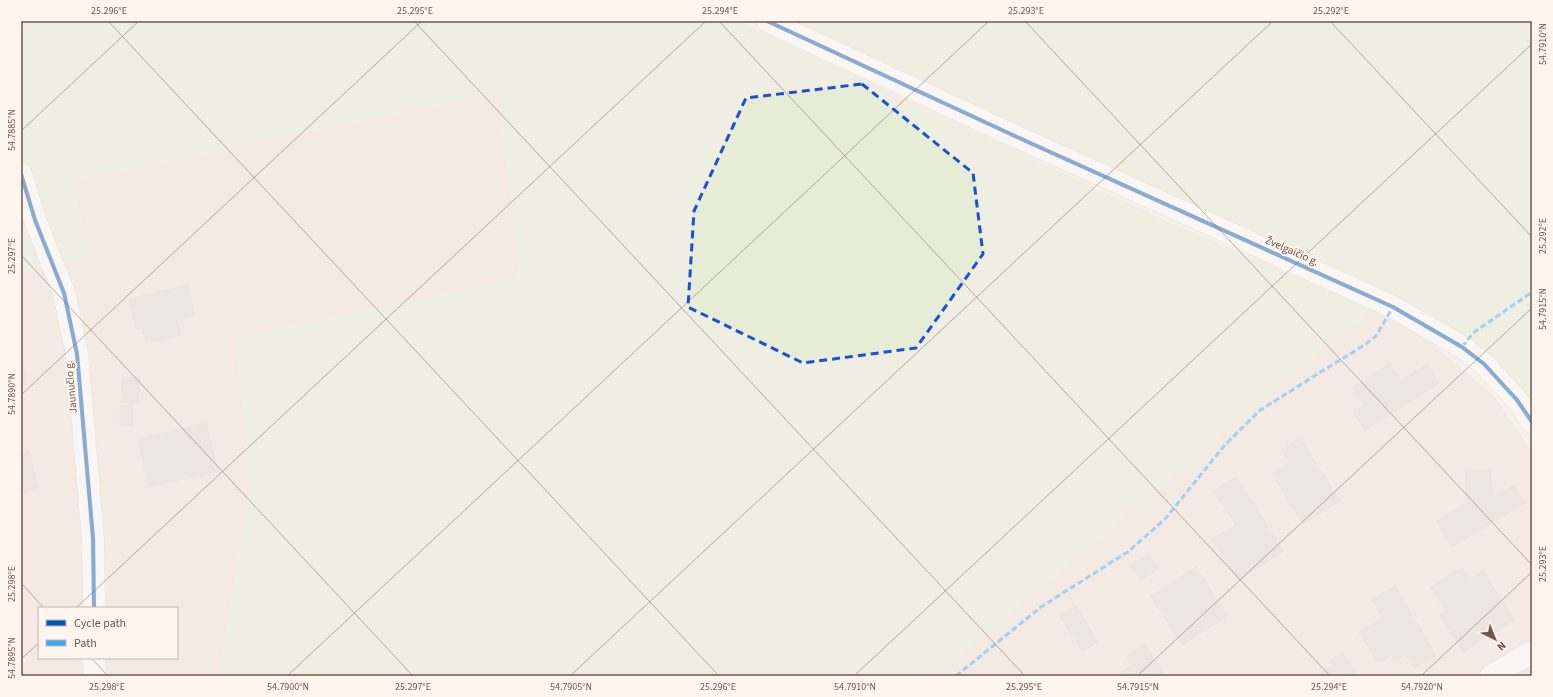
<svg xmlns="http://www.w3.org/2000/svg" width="1553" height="697" viewBox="0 0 1553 697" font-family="'Source Sans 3',sans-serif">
  <rect width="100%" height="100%" fill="#f6f1eb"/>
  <g fill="#efe2d9" fill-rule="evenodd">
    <path d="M498 92 520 278 236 339 251 486 219 676H21V274L89 257 72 180ZM39 608H177V658H39Z"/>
    <polygon points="1371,309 1421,335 1494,396 1532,452 1532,676 934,676"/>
  </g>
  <g fill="#e7ecd7">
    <polygon points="21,21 738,21 1160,218 1371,309 934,676 219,676 251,486 236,339 520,278 498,92 72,180 89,257 21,274"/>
    <polygon points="796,21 1532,21 1532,407 1501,368 1478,345 1425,311 1367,282 1046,138"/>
  </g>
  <g fill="#e3d8d3" stroke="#dfd3ce">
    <polygon points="188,285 195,316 177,320 181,335 146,343 143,328 136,329 129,299"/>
    <polygon points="21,354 27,385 21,386"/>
    <polygon points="1390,364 1401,381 1427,364 1439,383 1365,430 1353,412 1364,406 1352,388"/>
    <polygon points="122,378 139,378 138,403 121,402"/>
    <polygon points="132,405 133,426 120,426 120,406"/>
    <polygon points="206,423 218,471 149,487 138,440"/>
    <polygon points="1300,438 1340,501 1303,524 1272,474 1290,462 1282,450"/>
    <polygon points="29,451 38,488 21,492 21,453"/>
    <polygon points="1490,469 1492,498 1514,485 1525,503 1452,547 1436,521 1467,503 1465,470"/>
    <polygon points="1236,477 1284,551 1238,580 1212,539 1236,525 1214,491"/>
    <polygon points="1149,554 1158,569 1141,580 1131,565"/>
    <polygon points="1196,567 1227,616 1182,645 1151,596"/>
    <polygon points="1462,567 1469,580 1483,571 1514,620 1463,652 1440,615 1446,611 1431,587"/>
    <polygon points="1395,586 1436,655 1414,668 1405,654 1395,660 1392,655 1378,663 1359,632 1383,618 1372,599"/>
    <polygon points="1076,606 1098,642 1082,651 1060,616"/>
    <polygon points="1145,644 1165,676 1115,676 1132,665 1127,656"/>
    <polygon points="1343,653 1358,676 1316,676 1334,665 1331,660"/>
  </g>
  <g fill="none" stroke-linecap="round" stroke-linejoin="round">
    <defs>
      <g id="minor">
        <polyline points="767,21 1017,137 1393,307 1462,347 1484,364 1517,400 1532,422"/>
        <polyline points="21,174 35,220 64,293 77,354 93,538 94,608"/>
        <polyline points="94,658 95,676"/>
        <polyline points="1491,676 1532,652"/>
      </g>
    </defs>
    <use href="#minor" stroke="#d5ccc8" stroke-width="23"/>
    <use href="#minor" stroke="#fefdfc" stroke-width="22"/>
    <g stroke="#3fa9f5" stroke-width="3" stroke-dasharray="6 3" stroke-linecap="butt">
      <polyline points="1462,347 1473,333 1532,292"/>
      <polyline points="956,676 1041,607 1129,551 1165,519 1224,446 1259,411 1319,373 1363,346 1376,336 1393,307"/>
    </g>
    <defs>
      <g id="cycleway">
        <polyline points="767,21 1017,137 1393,307 1462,347 1484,364 1517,400 1532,422"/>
        <polyline points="21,174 35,220 64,293 77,354 93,538 94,608"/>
      </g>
    </defs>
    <use href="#cycleway" stroke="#fef5ee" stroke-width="6"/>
    <use href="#cycleway" stroke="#0057b8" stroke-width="4"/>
  </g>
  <path d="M0 0H1553V697H0ZM862 84 973 173 983 254 916 348 803 363 688 307 694 211 746 98Z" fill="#f6f1eb" fill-opacity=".55" fill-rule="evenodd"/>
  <path fill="none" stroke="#1d4ed8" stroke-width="3" stroke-dasharray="8 5" stroke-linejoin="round" d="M862 84 973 173 983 254 916 348 803 363 688 307 694 211 746 98Z"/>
  <path fill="none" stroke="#73544d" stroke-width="1" stroke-opacity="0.45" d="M108 21 719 676M414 21 1025 676M719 21 1330 676M1025 21 1532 565M1330 21 1532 237M21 131 139 21M21 255 413 676M21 395 422 21M21 583 44 608M76 608 706 21M91 658 108 676M21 659 39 643M287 676 989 21M570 676 1273 21M854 676 1532 44M1137 676 1532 308M1421 676 1532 572"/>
  <g text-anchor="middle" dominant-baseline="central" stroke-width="4" stroke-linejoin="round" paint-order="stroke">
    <g font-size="11" fill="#73544d" stroke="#fef5ee">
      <text transform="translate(1292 251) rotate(24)">Žvelgaičio g.</text>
      <text transform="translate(71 387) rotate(-95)">Jaunučio g.</text>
    </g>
  </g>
  <rect width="1553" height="697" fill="none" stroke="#fef5ee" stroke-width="44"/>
  <rect x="38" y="607" width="140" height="52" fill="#fef5ee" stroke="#c6b5ae"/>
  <rect x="46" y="620" width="20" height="6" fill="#0057b8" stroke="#c6b5ae"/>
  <text x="74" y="627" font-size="12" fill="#73544d">Cycle path</text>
  <rect x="46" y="640" width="20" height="6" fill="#3fa9f5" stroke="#c6b5ae"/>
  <text x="74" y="647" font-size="12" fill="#73544d">Path</text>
  <g transform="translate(1495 639) rotate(137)" stroke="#fef5ee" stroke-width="3" paint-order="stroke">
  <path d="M0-3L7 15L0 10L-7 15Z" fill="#73544d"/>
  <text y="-6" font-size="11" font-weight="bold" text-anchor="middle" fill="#73544d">N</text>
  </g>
  <rect x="22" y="22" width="1509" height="653" fill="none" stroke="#73544d" stroke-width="1.5"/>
  <g font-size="10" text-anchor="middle" fill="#73544d">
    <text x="109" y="14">25.296°E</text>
    <text x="415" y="14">25.295°E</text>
    <text x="720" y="14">25.294°E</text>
    <text x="1026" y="14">25.293°E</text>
    <text x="1331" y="14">25.292°E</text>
    <text transform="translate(1542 44) rotate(-90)" y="4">54.7910°N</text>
    <text transform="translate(11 130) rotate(-90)" y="4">54.7885°N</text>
    <text transform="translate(1542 236) rotate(-90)" y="4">25.292°E</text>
    <text transform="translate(11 256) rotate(-90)" y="4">25.297°E</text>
    <text transform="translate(1542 309) rotate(-90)" y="4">54.7915°N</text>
    <text transform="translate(11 394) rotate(-90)" y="4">54.7890°N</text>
    <text transform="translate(1542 564) rotate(-90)" y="4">25.293°E</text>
    <text transform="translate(11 584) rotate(-90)" y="4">25.298°E</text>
    <text transform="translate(11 658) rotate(-90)" y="4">54.7895°N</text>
    <text x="107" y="690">25.298°E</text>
    <text x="288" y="690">54.7900°N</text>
    <text x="413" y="690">25.297°E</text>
    <text x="571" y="690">54.7905°N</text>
    <text x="718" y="690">25.296°E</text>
    <text x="855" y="690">54.7910°N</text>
    <text x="1024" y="690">25.295°E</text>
    <text x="1138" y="690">54.7915°N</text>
    <text x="1329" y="690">25.294°E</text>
    <text x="1422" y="690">54.7920°N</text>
  </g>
</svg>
